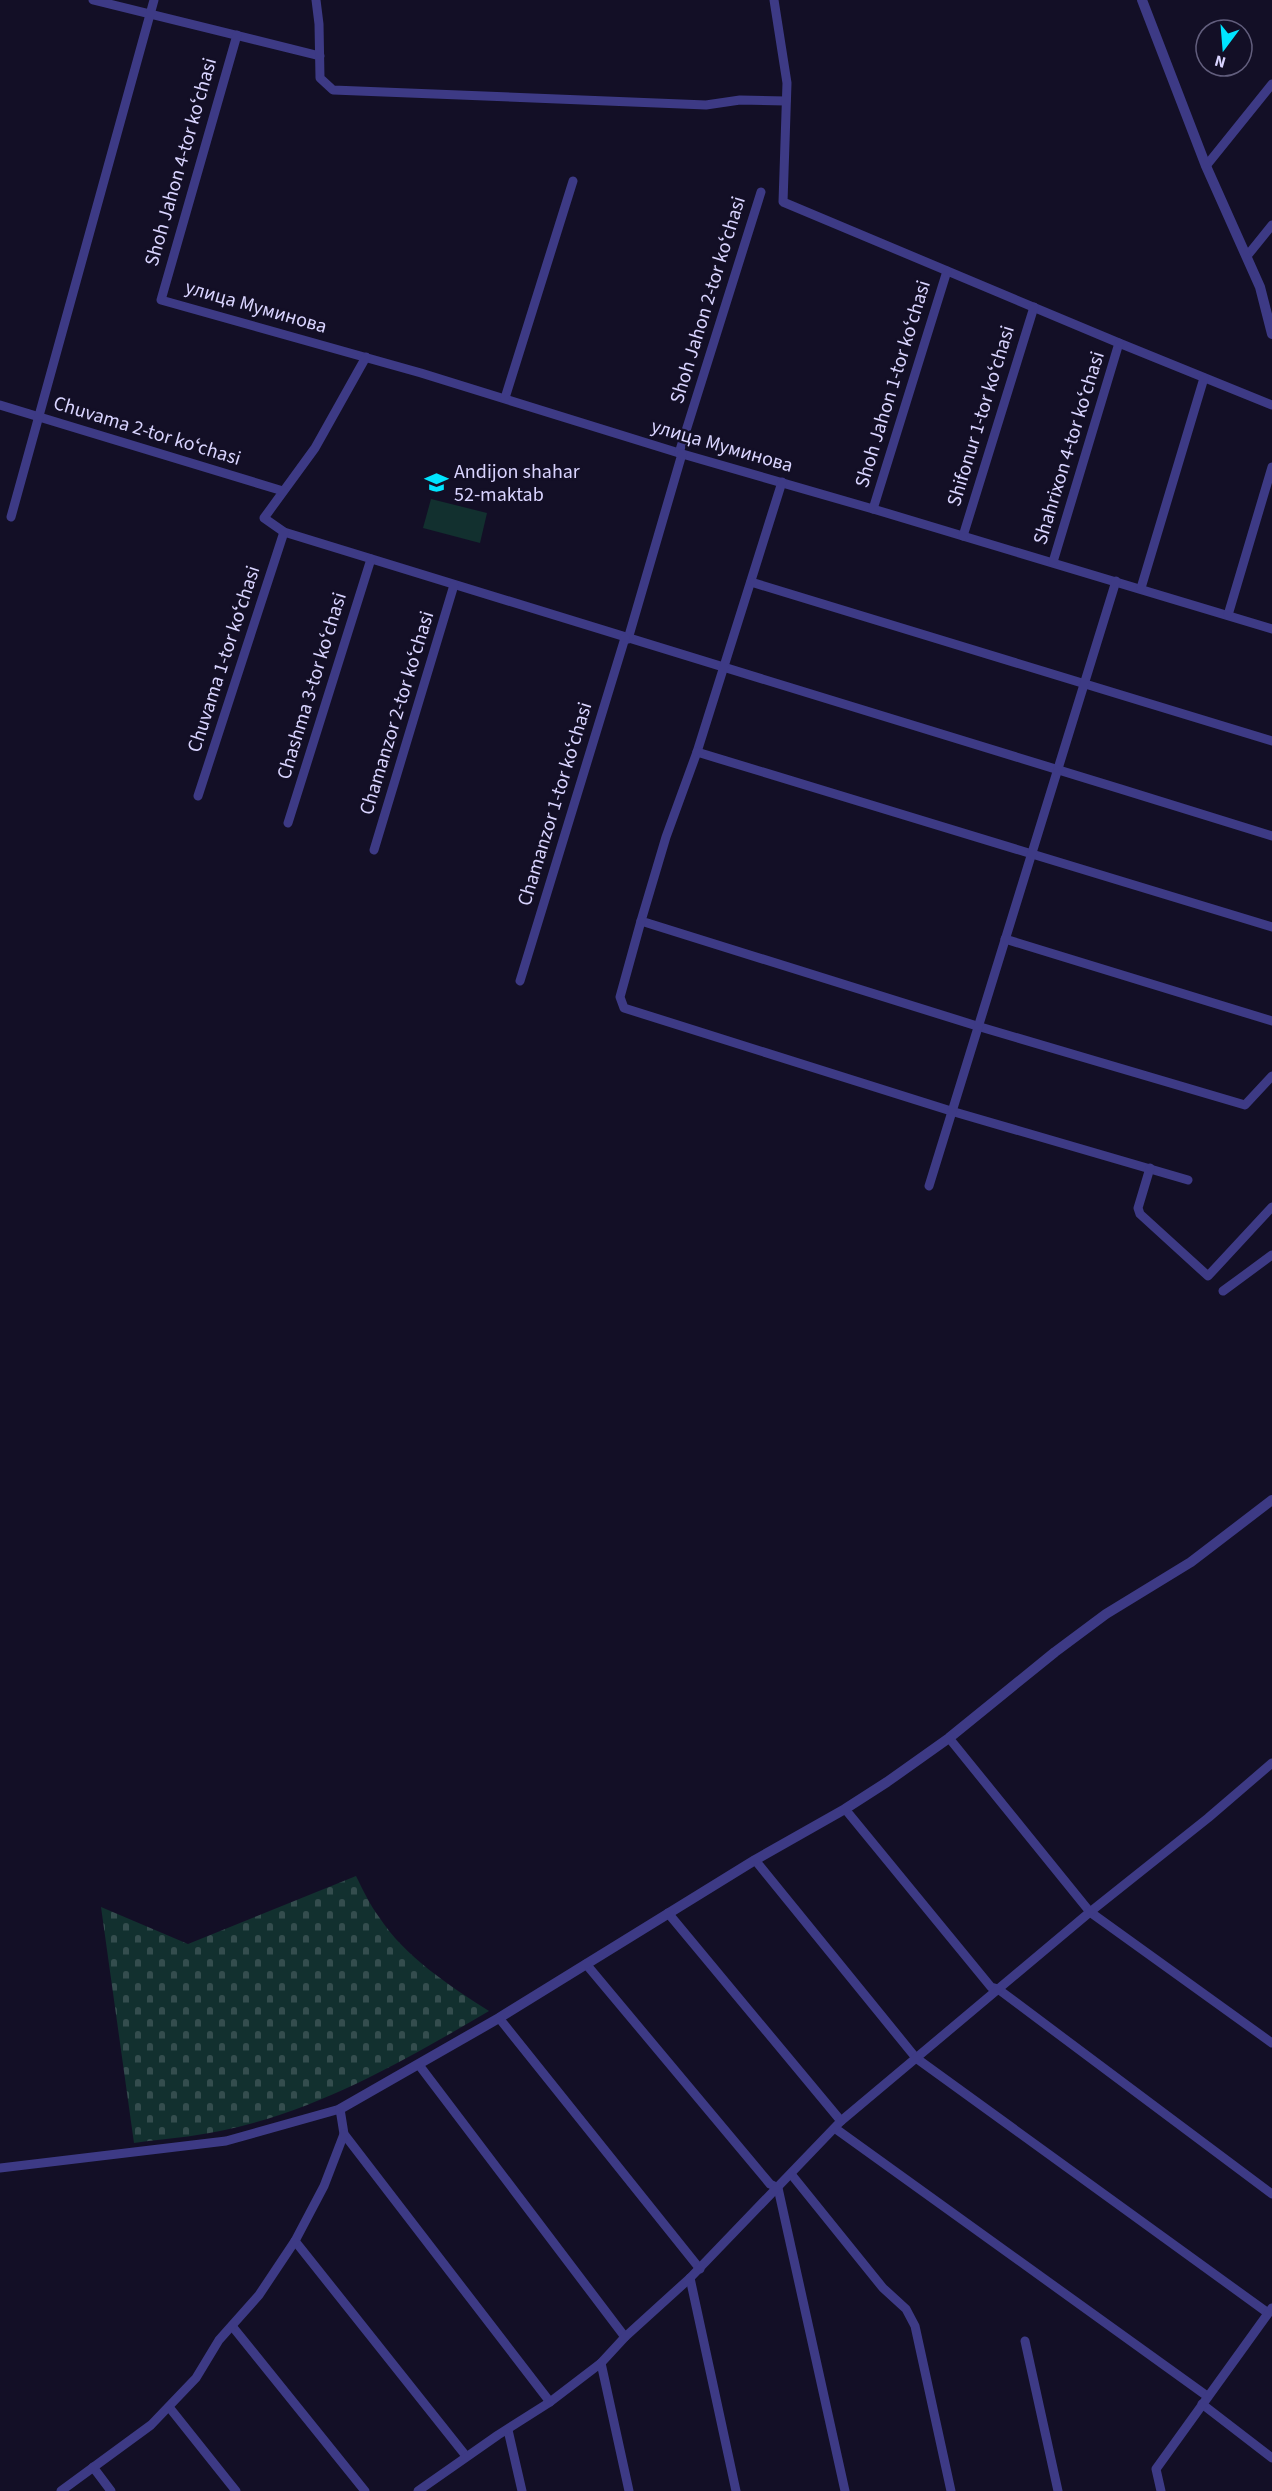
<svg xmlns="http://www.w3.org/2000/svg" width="1272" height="2491" viewBox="0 0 1272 2491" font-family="'Source Sans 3',sans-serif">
  <defs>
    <pattern id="cemetery-stones" width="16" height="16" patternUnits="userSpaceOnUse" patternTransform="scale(1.5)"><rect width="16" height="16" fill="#12302f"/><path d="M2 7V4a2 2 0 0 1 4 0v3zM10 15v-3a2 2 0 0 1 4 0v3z" fill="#344d4e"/></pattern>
  </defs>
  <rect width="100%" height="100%" fill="#130f26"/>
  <polygon fill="#12302f" points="431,499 487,513 480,543 423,528"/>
  <path fill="url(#cemetery-stones)" d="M356 1876C363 1890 370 1905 379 1917 405 1957 450 1986 489 2011 404 2061 318 2111 220 2131 192 2137 162 2139 134 2143L101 1907 188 1944Z"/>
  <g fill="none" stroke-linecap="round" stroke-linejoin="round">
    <g stroke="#3d3a85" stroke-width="9">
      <polyline points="93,0 320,56"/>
      <polyline points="316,0 319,24 320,78 333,90 706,105 740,100 786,101"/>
      <polyline points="774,0 787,83 783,202 1119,343 1272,405"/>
      <polyline points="237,35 161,300 421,373 679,453 873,509 1272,629"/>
      <polyline points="1206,166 1272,84"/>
      <polyline points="1247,256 1272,225"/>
      <path d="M366 357 315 448 264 518 284 532C612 636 943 733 1272 836"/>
      <polyline points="505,398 573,181"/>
      <polyline points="0,405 283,491"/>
      <polyline points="679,453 761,192"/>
      <polyline points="782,482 697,752 666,837 641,921 977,1026 1245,1105 1272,1076"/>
      <polyline points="873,509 947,271"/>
      <polyline points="11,517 154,0"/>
      <polyline points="963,536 1034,307"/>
      <polyline points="1053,562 1119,343"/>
      <polyline points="751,582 1272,741"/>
      <polyline points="1141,588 1204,378"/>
      <polyline points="1228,615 1272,467"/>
      <polyline points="628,639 682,454"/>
      <polyline points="697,752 1272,927"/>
      <polyline points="198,796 284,532"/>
      <polyline points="288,823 371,559"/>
      <polyline points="374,850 454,585"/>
      <polyline points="641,921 620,997 624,1008 951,1111 1188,1180"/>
      <polyline points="1005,939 1272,1021"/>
      <polyline points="520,981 625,638"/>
      <polyline points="1150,1168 1138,1208 1140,1214 1208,1276 1272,1207"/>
      <polyline points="929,1186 1116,581"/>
      <polyline points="1223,1291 1272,1255"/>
      <polyline points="949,1738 1090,1912 1272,2043"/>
      <polyline points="845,1809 991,1987 998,1989 1272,2194"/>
      <polyline points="755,1860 916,2058 1268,2313"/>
      <polyline points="668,1913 841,2121"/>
      <polyline points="586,1964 770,2184 778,2188 845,2491"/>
      <polyline points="499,2018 700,2269"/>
      <polyline points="419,2065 625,2337"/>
      <polyline points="836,2129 1207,2396"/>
      <polyline points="0,2168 226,2141 340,2109 344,2134 550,2402"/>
      <polyline points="791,2174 883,2288 906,2309 915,2326 951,2491"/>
      <polyline points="295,2241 466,2456"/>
      <polyline points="690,2278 736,2491"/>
      <polyline points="232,2326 365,2491"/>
      <polyline points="1025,2341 1058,2491"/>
      <polyline points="601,2363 629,2491"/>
      <polyline points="1202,2404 1272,2458"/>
      <polyline points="169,2407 236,2491"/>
      <polyline points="508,2430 522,2491"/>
      <polyline points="93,2467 111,2491"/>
      <polyline points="61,2491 151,2425 196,2378 219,2340 259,2295 295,2241 324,2186 344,2134"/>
      <polyline points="418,2491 498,2435 550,2402 601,2363 625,2337 690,2278 841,2121 1090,1912 1208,1818 1272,1763"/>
      <polyline points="1161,2491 1156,2469 1272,2308"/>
    </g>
    <g stroke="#3d3a85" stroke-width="10">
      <polyline points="1142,0 1206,166 1260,287 1272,334"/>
      <polyline points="340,2109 499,2018 755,1860 845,1809 887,1782 949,1738 1055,1652 1106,1614 1191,1562 1272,1500"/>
    </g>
  </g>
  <defs>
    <symbol id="school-bare" viewBox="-9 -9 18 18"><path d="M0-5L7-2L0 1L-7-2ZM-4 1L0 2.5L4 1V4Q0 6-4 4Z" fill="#00e5ff" stroke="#130f26" stroke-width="2.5" paint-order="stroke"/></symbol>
  </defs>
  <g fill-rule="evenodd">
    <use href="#school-bare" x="420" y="466" width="33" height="33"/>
  </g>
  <g text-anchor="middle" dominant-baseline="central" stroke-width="5" stroke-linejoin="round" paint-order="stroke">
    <g font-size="20" fill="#d9d4ff" stroke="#130f26">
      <text transform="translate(181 162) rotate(-74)">Shoh Jahon 4-tor koʻchasi</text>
      <text transform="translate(708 300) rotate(-73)">Shoh Jahon 2-tor koʻchasi</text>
      <text transform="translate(256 307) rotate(16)">улица Муминова</text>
      <text transform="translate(893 384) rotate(-73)">Shoh Jahon 1-tor koʻchasi</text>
      <text transform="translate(981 416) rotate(-73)">Shifonur 1-tor koʻchasi</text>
      <text transform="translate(147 431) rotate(17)">Chuvama 2-tor koʻchasi</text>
      <text transform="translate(722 446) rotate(16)">улица Муминова</text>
      <text transform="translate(1069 448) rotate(-73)">Shahrixon 4-tor koʻchasi</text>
      <text transform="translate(224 659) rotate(-72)">Chuvama 1-tor koʻchasi</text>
      <text transform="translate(312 686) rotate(-73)">Chashma 3-tor koʻchasi</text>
      <text transform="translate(397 713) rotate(-73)">Chamanzor 2-tor koʻchasi</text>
      <text transform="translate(555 804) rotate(-73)">Chamanzor 1-tor koʻchasi</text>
    </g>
    <g font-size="20" fill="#d9d4ff" stroke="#130f26" text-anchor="start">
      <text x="454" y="472">Andijon shahar<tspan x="454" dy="23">52-maktab</tspan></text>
    </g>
  </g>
  <g transform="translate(1224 48) rotate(196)"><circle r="28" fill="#130f26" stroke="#625e7d" stroke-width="1.5"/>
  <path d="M0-4.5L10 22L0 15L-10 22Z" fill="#00e5ff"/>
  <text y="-9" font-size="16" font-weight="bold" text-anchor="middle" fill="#d9d4ff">N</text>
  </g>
</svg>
